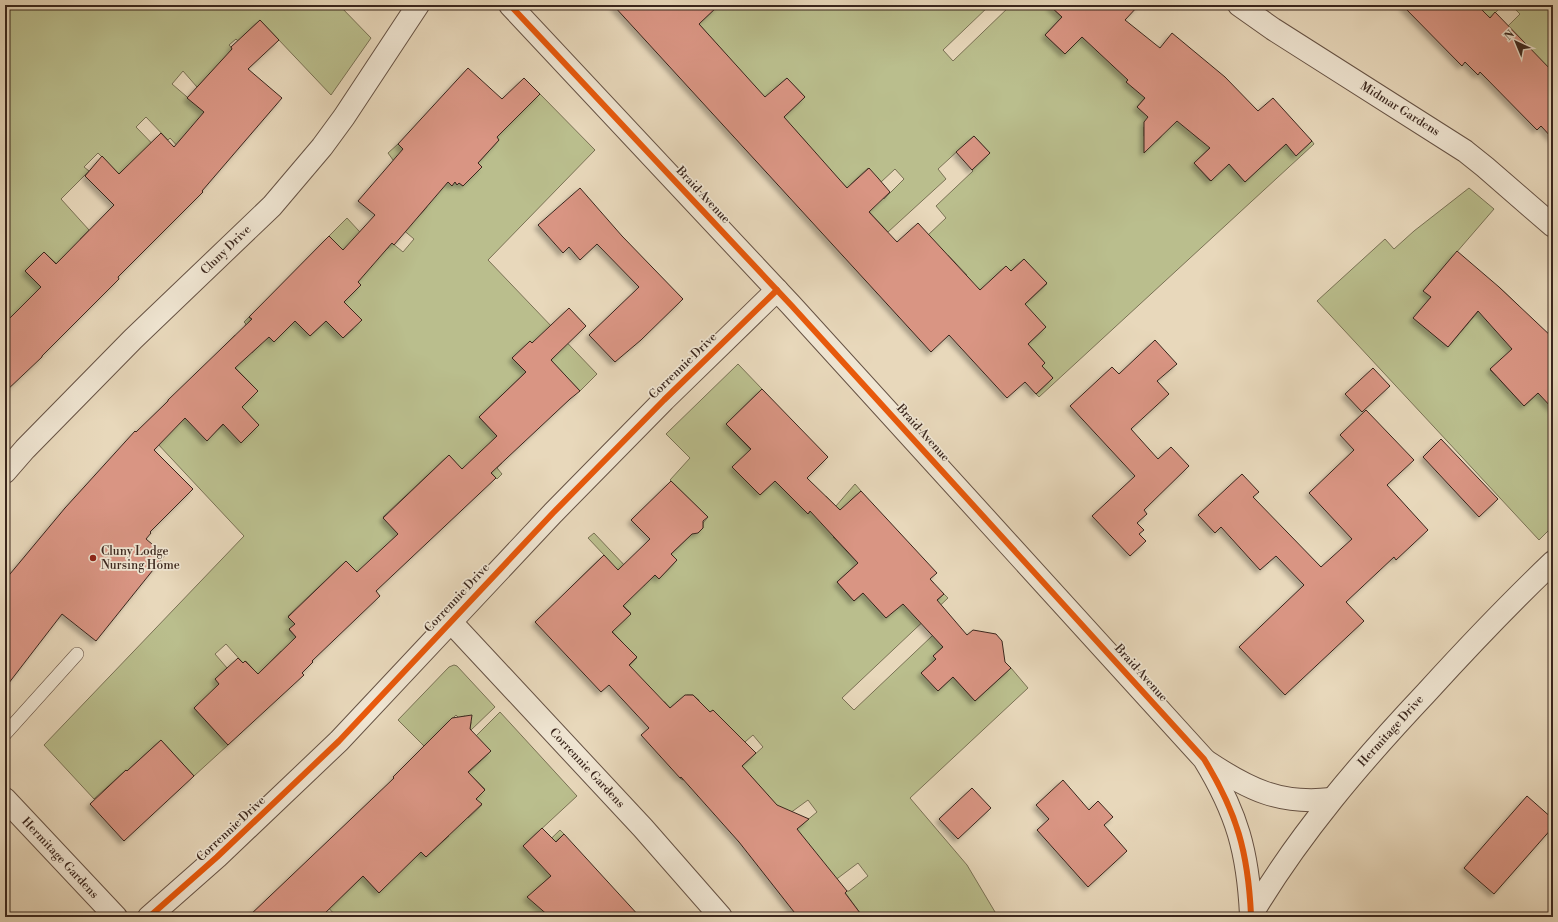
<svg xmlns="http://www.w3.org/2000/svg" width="1558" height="922" viewBox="0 0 1558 922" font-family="'Libre Bodoni',serif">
  <defs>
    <filter id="shadow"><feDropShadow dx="-3.5" dy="3.5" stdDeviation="2" flood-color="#0004"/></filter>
  </defs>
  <rect width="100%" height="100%" fill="#e8d8bb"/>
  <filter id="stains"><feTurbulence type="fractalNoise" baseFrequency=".005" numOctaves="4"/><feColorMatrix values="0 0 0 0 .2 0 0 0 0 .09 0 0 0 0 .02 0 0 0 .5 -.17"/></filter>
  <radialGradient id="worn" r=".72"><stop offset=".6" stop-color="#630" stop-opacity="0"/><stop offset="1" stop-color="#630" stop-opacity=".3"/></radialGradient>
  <g fill="#babe8d" stroke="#7a7255" fill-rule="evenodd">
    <polygon points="5,5 339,5 371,38 331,95 260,20 242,37 248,51 236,39 229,45 246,64 207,77 197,87 183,71 172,84 201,109 206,110 193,163 170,138 168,140 146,117 136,127 166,158 141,177 128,165 119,174 98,153 84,167 89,171 61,199 89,230 80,239 84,244 58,265 44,252 25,271 43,285 17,311 5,337"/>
    <polygon points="719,5 990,5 943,50 953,61 1011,5 1049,5 1064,19 1059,20 1045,35 1065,54 1079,40 1080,35 1149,93 1137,107 1151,119 1144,127 1144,136 1148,141 1157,141 1161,137 1162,129 1171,112 1192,129 1194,135 1199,139 1245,98 1217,141 1194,163 1210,181 1229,164 1245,182 1301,130 1290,149 1296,155 1312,141 1314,144 1039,397 1036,394 1053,378 1042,366 1045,363 1028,344 1046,327 1004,323 1047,284 1024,259 1011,271 1006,266 989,282 987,293 949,292 967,275 948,255 930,272 908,254 946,218 936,206 973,171 972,170 990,153 974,136 938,169 946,179 888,232 864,206 881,195 884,199 904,179 895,169 881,182 868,168 851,184 849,190 818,157 786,160 806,142 782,115 787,114 805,97 787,78 769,94 767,100 697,22 702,21"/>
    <polygon points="1477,5 1503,5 1490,18"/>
    <polygon points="1511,5 1553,5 1553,61 1547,67 1525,44 1488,80 1480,72 1518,37 1508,26 1520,14"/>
    <polygon points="540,94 595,150 488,260 597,374 580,391 545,354 543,355 530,341 513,358 526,372 479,417 497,436 486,447 502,463 497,468 502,474 497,479 480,461 463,471 449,455 383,517 416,552 359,574 346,561 288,616 295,624 289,630 311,653 287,656 281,651 262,670 284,693 279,698 246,661 243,663 226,644 215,654 227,668 215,679 220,685 194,708 228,745 194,776 161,740 127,771 126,770 94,799 44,745 244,536 142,427 168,401 207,440 226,422 227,428 241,443 259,425 245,411 239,409 258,391 219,351 235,335 252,353 261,344 245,326 246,324 244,322 249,317 274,342 295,321 310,336 326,321 343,338 353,329 344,302 361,285 339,264 329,236 347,218 381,255 389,247 383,241 386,238 403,252 414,239 401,228 414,213 418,217 427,207 388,153 398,144 413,159 424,147 452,185 455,182 457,185 459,183 463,186 482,167 478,163 499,140 485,127 524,109"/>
    <polygon points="1469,188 1494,209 1424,290 1431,297 1414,318 1448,347 1499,287 1519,306 1502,322 1513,349 1490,370 1496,376 1517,356 1499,379 1524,406 1538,393 1553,405 1553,526 1539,540 1317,301 1385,239 1394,249 1414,231"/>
    <path d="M738 364 762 389 726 424 753 452 733 467 760 495 778 478 789 495 808 514 826 496 836 506 855 484 861 491 843 508 836 534 833 537 860 565 855 566 837 582 854 601 872 585 887 595 875 606 886 618 930 579 934 583 917 599 911 612 917 619 944 594 948 598 842 698 854 710 951 618 948 642 933 656 936 659 922 673 938 691 953 677 975 701 1011 668 1028 688 910 798 967 865 998 917H863L844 891H849L868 876 858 863 794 911 795 827H799L817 812 808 800 786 816 742 766 763 747 753 735 731 754 683 780 680 778 696 763 725 723 713 710 697 723 699 700 693 695H687L670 708 665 702 609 685 637 658 610 629 631 613 623 605 597 616 570 588 604 555 588 538 594 533 644 586 645 566 660 578 677 560 671 554 693 533 703 528V523L708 517 670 480 690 458 666 434ZM729 726 735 732 721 744 716 738Z"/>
    <polygon points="454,665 457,666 495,707 471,730 470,729 471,722 465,716 459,718 456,715 424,746 398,720 449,667"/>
    <polygon points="500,712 577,796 523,846 533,856 560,830 564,834 547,850 562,866 533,892 552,917 337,917 296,873 342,896 365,874 367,880 379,893 410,840 426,857 449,836 431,817 445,795 468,818 482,805 476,799 485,789 471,775 467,774 491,751 476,736"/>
  </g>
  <g fill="#d99583" stroke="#3a261d" filter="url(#shadow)">
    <polygon points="613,5 719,5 699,24 765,97 787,78 805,97 784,117 847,188 869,168 878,178 890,192 869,212 897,242 918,223 980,290 1006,266 1011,271 1024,259 1047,283 1025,304 1046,327 1028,344 1045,363 1042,366 1053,378 1036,394 1025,382 1007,398 949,335 931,352"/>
    <polygon points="1049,5 1139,5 1125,20 1160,48 1172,33 1225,77 1258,111 1273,98 1312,141 1296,156 1286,144 1245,182 1229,164 1211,181 1194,163 1210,148 1177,121 1144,153 1144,122 1148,117 1137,107 1145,98 1126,82 1128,80 1082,37 1065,54 1045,35 1062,17"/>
    <polygon points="1402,5 1477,5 1490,18 1495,12 1553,72 1553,139 1541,126 1537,130 1480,72 1478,75 1465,62 1462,66"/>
    <polygon points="260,20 279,40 248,69 282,98 202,191 203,192 118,277 119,279 42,356 42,357 5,392 5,323 41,287 25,271 44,252 56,264 114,205 85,176 102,156 119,174 161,133 174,147 204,112 187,98 232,49 231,47"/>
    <polygon points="468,68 502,99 524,78 540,94 497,137 499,140 478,163 482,167 463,186 459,183 457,185 455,182 452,186 448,182 394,245 392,243 358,282 361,285 344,302 362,320 343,338 326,321 310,336 295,321 274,342 269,337 235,368 258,391 242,407 259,425 241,443 223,424 207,441 185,418 154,450 193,489 150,532 151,533 146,539 165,555 96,641 62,614 5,688 5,580 65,508 135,431 136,432 168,401 168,400 252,319 249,317 329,236 343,250 375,215 358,201 403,149 398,144"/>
    <polygon points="974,136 990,153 972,170 956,152"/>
    <polygon points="580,188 622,236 683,299 641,340 615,362 589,335 639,287 597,244 580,260 569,247 563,253 538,225"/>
    <polygon points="1457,251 1499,287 1553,338 1553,409 1538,393 1524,406 1490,369 1512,349 1478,311 1448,347 1413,318 1431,297 1423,291"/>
    <polygon points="569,308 586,326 551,360 580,391 570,399 491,473 496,478 376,591 380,596 312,661 313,662 302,673 304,675 228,745 194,708 219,684 215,679 238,658 243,663 245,661 258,674 296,637 289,629 295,624 288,617 346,561 357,572 398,534 383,518 449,455 462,469 497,436 479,417 526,372 512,358 530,341 532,343"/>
    <polygon points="1155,340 1177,364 1157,381 1169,394 1131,429 1158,459 1171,447 1189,466 1144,510 1147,514 1137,523 1144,530 1139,534 1146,541 1130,556 1092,516 1135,476 1070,406 1112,367 1119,374"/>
    <polygon points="1373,368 1390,386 1362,412 1345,394"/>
    <polygon points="762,389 828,457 807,478 840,510 861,491 937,573 930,579 944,594 937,600 967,635 973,630 996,634 1002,641 1005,662 1011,668 975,701 953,677 938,691 921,673 936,659 933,656 943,647 903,604 886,618 863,593 854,601 837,582 858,563 810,511 808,514 775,481 760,495 732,467 751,449 726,424"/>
    <polygon points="1366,410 1414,460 1387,485 1428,530 1396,560 1394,557 1346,602 1364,621 1285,695 1239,647 1304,585 1276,556 1260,570 1221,527 1215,533 1198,515 1242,474 1259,492 1253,497 1321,567 1352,539 1309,493 1354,450 1340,435"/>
    <polygon points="1441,439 1498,499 1479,517 1423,457"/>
    <polygon points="671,481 708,517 703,521 703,528 698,533 692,534 671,554 677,560 659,579 655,575 623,606 631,614 612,632 637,657 629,665 670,708 685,695 693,695 710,712 713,710 756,753 742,766 777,805 809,819 797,829 847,891 845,893 863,917 798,917 739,842 681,777 680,778 641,735 649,728 609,685 601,692 535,622 604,555 618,570 650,539 631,520"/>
    <polygon points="472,715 470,729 491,751 468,772 485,790 476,799 482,804 426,857 421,852 379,893 363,876 321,917 248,917 394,778 393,777 452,718"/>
    <polygon points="161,740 194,776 124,841 90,804 126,770 127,771"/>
    <polygon points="1063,780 1089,810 1098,801 1113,817 1104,825 1127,851 1088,887 1037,830 1049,819 1036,805"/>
    <polygon points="972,788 991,808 958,839 939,819"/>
    <polygon points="1527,796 1553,819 1553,827 1494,894 1464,868"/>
    <polygon points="542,828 556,842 564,834 640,917 550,917 527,897 551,876 523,846"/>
  </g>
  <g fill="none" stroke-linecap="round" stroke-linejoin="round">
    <defs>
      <polyline id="lane" points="5,734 77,654"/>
      <g id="street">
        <path d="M510 5 791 305 1204 759C1237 813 1248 852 1251 915"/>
        <polyline points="1239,5 1273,29 1465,151 1485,167 1553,226"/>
        <polyline points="5,472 25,449 133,339 272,206 322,147 344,117 418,5"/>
        <polyline points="450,621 643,828 721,917"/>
        <path d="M1206 761C1248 789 1280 805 1331 799"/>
        <polyline points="5,799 116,917"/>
        <polyline points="149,917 217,857 339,741 553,513 664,400 777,290"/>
        <path d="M1250 917C1299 834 1361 762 1427 692 1468 647 1509 604 1553 562"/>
      </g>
    </defs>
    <use href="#lane" stroke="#665244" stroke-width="14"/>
    <use href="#street" stroke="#665244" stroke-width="24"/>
    <use href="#lane" stroke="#f0e6d3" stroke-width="13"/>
    <use href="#street" stroke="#f0e6d3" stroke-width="22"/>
    <defs>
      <g id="cycleway">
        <path d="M510 5 791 305 1204 759C1237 813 1248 852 1251 915"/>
        <polyline points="149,917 217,857 339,741 553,513 664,400 777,290"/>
      </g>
    </defs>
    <use href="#cycleway" stroke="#f0e6d3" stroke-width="8"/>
    <use href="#cycleway" stroke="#e8590c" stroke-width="6"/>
  </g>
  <circle fill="#8f2418" stroke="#f0e6d3" stroke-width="1.5" cx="93" cy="558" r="4"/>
  <g text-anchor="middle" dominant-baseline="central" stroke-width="3.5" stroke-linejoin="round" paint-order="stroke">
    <g font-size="12" fill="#3a261d" stroke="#f0e6d3">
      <text transform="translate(1400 109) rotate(32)">Midmar Gardens</text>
      <text transform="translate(703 195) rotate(47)">Braid Avenue</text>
      <text transform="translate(226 250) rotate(-44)">Cluny Drive</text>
      <text transform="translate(683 366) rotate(-44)">Corrennie Drive</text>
      <text transform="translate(923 433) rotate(48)">Braid Avenue</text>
      <text transform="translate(457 598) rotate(-47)">Corrennie Drive</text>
      <text transform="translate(1141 673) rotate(48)">Braid Avenue</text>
      <text transform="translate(1391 731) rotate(-48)">Hermitage Drive</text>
      <text transform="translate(587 768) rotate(47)">Corrennie Gardens</text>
      <text transform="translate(231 829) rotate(-43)">Corrennie Drive</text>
      <text transform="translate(60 858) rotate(47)">Hermitage Gardens</text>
    </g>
    <g font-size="12" fill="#3a261d" stroke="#f0e6d3" text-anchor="start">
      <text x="101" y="551">Cluny Lodge<tspan x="101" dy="14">Nursing Home</tspan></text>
    </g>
  </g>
  <rect width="1558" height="922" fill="none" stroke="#e8d8bb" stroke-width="20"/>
  <rect x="6" y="6" width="1546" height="910" fill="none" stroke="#3a261d" stroke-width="2"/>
  <rect x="10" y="10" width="1538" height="902" fill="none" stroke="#3a261d"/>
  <g transform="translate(1516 42) rotate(316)" stroke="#f0e6d3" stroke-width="3" paint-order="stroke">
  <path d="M0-3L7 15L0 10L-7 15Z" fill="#3a261d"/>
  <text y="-6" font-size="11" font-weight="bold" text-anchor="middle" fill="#3a261d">N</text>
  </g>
  <rect width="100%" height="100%" filter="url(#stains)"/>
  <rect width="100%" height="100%" fill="url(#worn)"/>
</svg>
